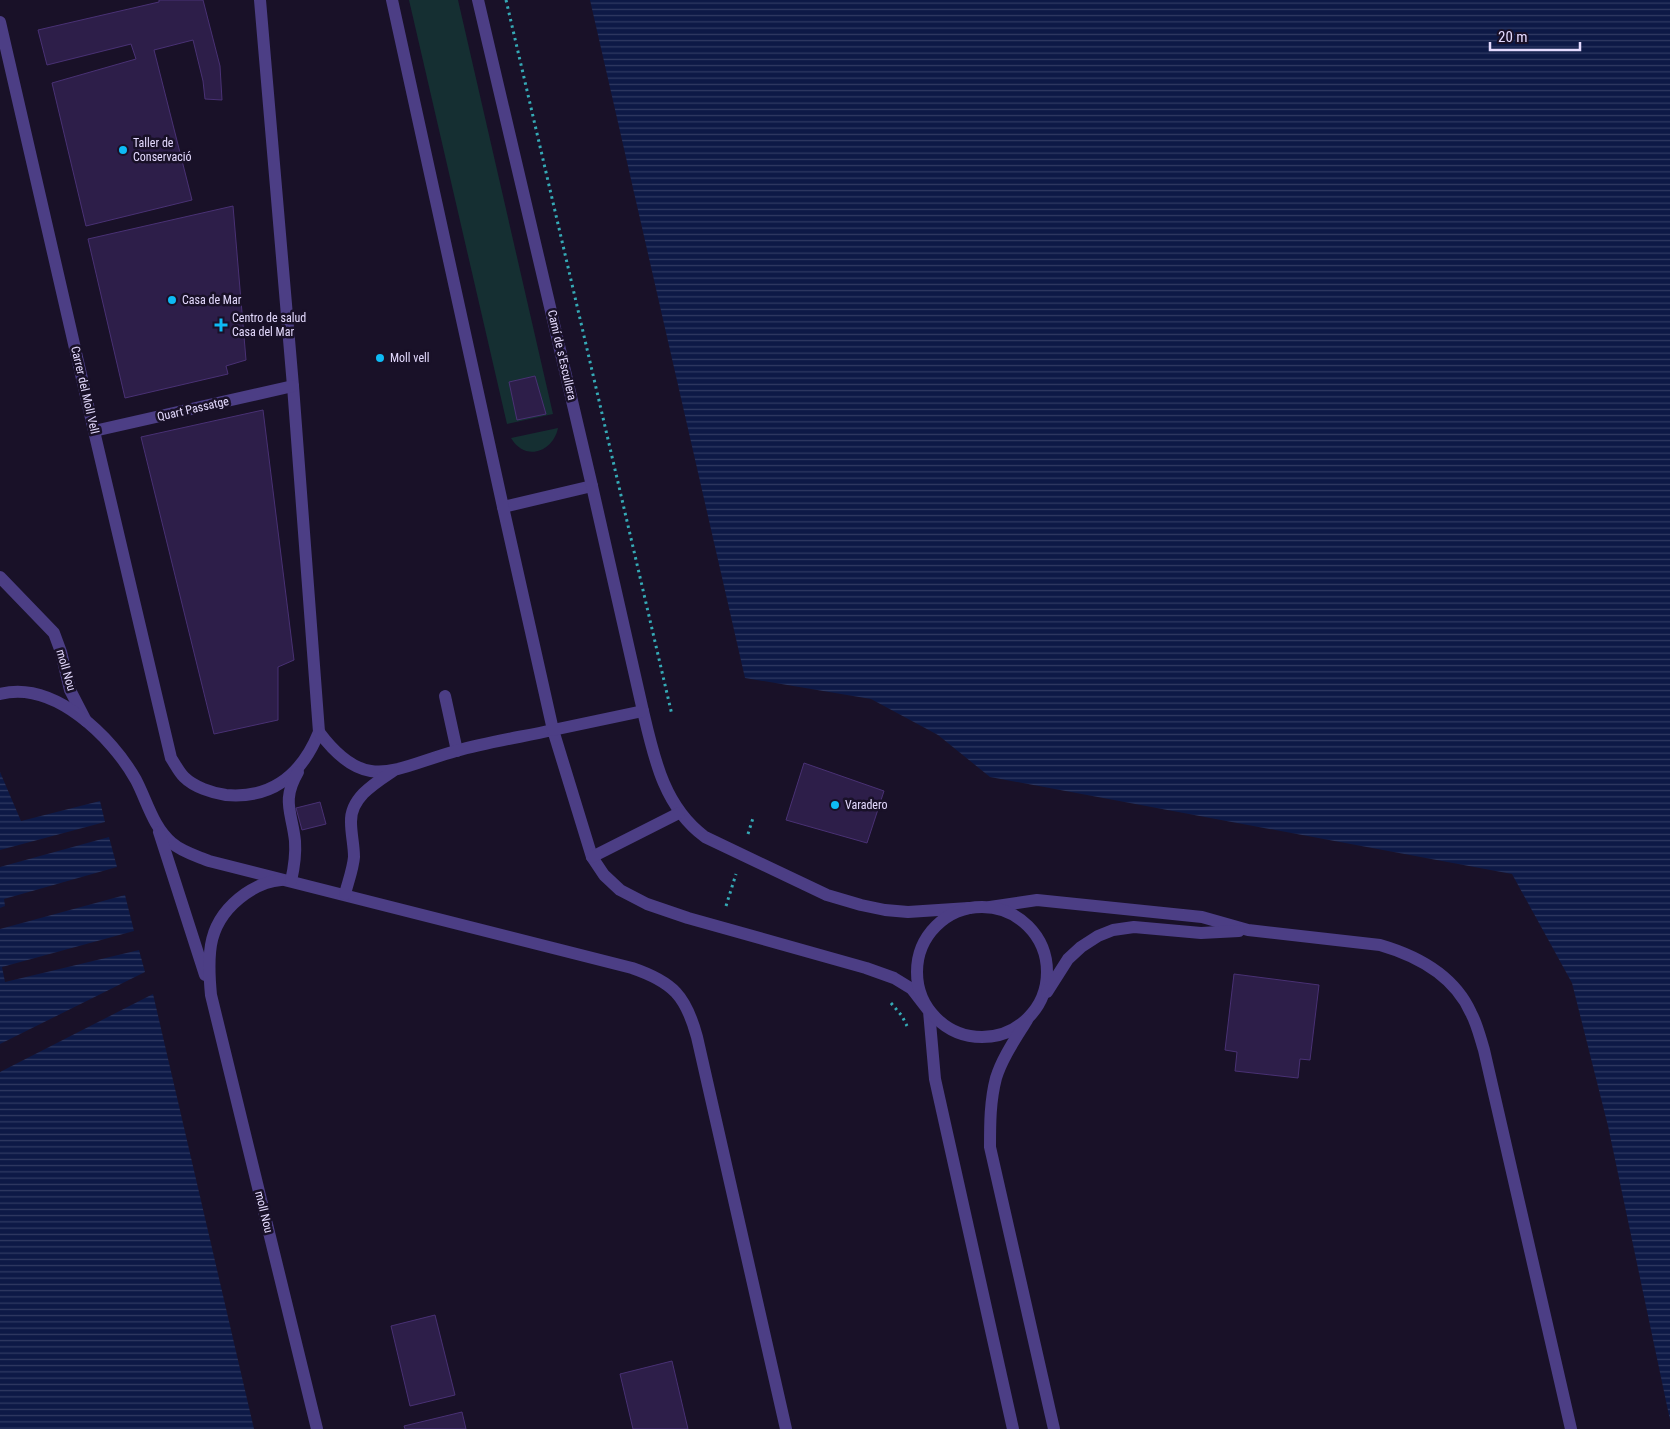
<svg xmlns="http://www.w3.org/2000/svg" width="1670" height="1429" viewBox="0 0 1670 1429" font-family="'Roboto Condensed',sans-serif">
  <defs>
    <pattern id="water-rules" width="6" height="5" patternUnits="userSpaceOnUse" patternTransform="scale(1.25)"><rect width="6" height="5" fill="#0d1946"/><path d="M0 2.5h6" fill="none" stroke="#303a62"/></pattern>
  </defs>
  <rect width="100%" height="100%" fill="#191128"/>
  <g fill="#152f32">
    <polygon points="409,0 458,0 553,414 507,424"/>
    <path d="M558 428C553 452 525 462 511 438Z"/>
  </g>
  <g fill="url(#water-rules)">
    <polygon points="590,0 1670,0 1670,1420 1608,1126 1572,983 1512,874 990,777 938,735 871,699 745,678"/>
    <polygon points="0,772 21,821 100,801 105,822 0,850"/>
    <polygon points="109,837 117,867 4,899 5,906 0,908 0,867"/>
    <polygon points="125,895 134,931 2,967 5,982 139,950 145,972 0,1044 0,929"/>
    <polygon points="153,994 254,1429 0,1429 0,1072"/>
  </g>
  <g fill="#2d1e49" stroke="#493174">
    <polygon points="159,0 203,0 220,66 222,100 205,99 203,81 193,40 154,50 192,200 86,226 52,83 136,59 131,44 47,65 38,30 159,2"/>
    <polygon points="233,206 246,360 226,366 228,374 125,398 88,239"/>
    <polygon points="535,376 546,414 517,420 509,382"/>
    <polygon points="263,410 294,660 278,667 278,720 214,734 141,437"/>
    <polygon points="804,763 884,791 867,843 786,820"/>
    <polygon points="320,802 326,824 302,830 296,808"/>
    <polygon points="1234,974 1319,985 1310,1060 1300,1059 1298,1078 1235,1071 1237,1052 1225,1050"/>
    <polygon points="435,1315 455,1395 410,1406 391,1326"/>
    <polygon points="672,1361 688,1429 633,1429 620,1374"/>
    <polygon points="462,1412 466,1429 405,1429 404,1426"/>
  </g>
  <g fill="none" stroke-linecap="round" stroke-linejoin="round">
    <g stroke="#35aab6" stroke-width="3" stroke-dasharray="2.5 4" stroke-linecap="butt">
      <polyline points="506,0 672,715"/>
      <polyline points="748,834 753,818"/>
      <polyline points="726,906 736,874"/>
      <polyline points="891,1003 902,1016 907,1026"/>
    </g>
    <g stroke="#4c3e85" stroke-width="12">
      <path d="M0 22 94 431 171 758C175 764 179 772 184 777 194 787 212 793 226 795 273 799 302 774 319 732L293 386 260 0"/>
      <polyline points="94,431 293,386"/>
      <polyline points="503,507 592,486"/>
      <polyline points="0,577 54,633 61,652 70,690 86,721"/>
      <path d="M0 694C54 680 112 737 136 780 147 801 153 827 172 843 182 852 197 856 209 861L632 968C673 982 686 996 697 1037L786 1429"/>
      <polyline points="445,696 457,751"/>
      <path d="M643 711C654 758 664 807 705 837L827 895 861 905 885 910 908 912 969 908"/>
      <path d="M319 732C366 795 394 768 456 751 488 742 521 737 553 730L592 857 604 875 620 890 647 904 688 918 866 968 894 978 912 989 929 1011 935 1079 1013 1429"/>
      <polyline points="159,832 205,975"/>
      <polyline points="592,857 679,813"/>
      <path d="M281 880C268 881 255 887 245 894 207 921 207 953 211 995L317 1429"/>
      <path d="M291 881C294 868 296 855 295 841 292 812 281 801 298 772"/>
      <path d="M345 894C348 882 353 869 354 857 354 845 351 834 351 822 350 798 375 783 393 771"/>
      <path d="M990 907 1037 900 1202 917 1248 930 1380 945C1418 956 1454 975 1471 1013 1477 1024 1480 1037 1484 1050L1571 1429"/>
      <circle cx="982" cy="972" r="65"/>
      <polyline points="1047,992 1068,959 1081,947 1098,936 1113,930 1134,927 1201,933 1239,931"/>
      <path d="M1027 1020C1016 1038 1002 1058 996 1078 990 1101 990 1124 990 1147L1054 1429"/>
    </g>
    <polyline stroke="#4c3e85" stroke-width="12" points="392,0 503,507 553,730 643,711 592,486 478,0"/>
  </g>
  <g fill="#0ebbf5" stroke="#191128" stroke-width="2">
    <circle cx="123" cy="150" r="5"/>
    <circle cx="172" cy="300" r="5"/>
    <path d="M218.5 317.5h5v5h5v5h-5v5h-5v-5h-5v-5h5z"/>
    <circle cx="380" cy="358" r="5"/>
    <circle cx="835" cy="805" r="5"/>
  </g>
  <g text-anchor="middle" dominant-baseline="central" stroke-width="5" stroke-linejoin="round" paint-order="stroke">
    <g font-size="12" fill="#e4dafe" stroke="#191128" text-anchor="start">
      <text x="133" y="143">Taller de<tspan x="133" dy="14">Conservació</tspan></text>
      <text x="182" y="300">Casa de Mar</text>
      <text x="232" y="318">Centro de salud<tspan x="232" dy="14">Casa del Mar</tspan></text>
      <text x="390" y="358">Moll vell</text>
      <text x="845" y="805">Varadero</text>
    </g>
    <g font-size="12" fill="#e4dafe" stroke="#191128">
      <text transform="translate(562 355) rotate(77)">Camí de s'Escullera</text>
      <text transform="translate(85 390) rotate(77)">Carrer del Moll Vell</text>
      <text transform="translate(193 409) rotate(-13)">Quart Passatge</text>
      <text transform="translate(66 670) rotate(74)">moll Nou</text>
      <text transform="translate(264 1212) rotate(76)">moll Nou</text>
    </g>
  </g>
  <path d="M1490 42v8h90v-8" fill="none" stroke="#e4dafe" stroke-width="2.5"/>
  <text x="1498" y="42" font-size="15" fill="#e4dafe" stroke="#191128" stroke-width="4" paint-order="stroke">20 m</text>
</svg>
